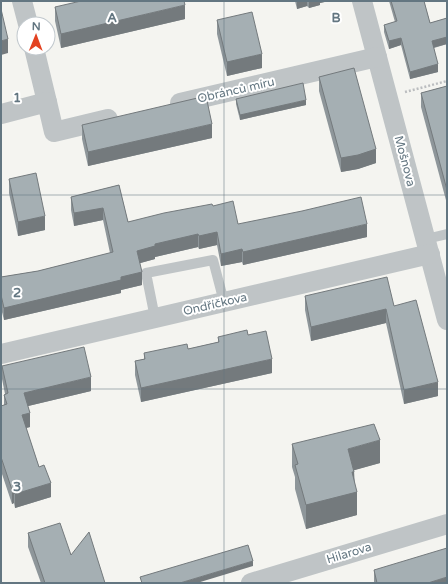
<svg xmlns="http://www.w3.org/2000/svg" width="448" height="584" viewBox="0 0 448 584" font-family="'Varela Round',sans-serif">
  <rect width="100%" height="100%" fill="#f4f4f0"/>
  <g fill="none" stroke-linecap="round" stroke-linejoin="round">
    <polyline stroke="#bbbdbf" stroke-width="2.5" stroke-dasharray="2 2" stroke-linecap="butt" points="405,92 447,81"/>
    <g stroke="#bfc4c6" stroke-width="10">
      <polyline points="426,239 447,234"/>
      <polyline points="155,318 146,273 213,260 224,302"/>
    </g>
    <g stroke="#bfc4c6" stroke-width="20">
      <polyline points="22,1 28,24"/>
      <polyline points="362,1 447,320"/>
      <polyline points="34,48 47,102"/>
      <polyline points="180,103 377,57"/>
      <polyline points="1,114 47,102 54,132 108,119"/>
      <polyline points="1,354 430,254"/>
      <polyline points="251,583 447,524"/>
    </g>
  </g>
  <g fill="#8e969a">
    <polygon points="295,1 329,1 320,3 320,5 309,8 307,6 297,9"/>
    <polygon points="389,1 424,1 430,23 447,18 447,44 434,48 438,72 410,79 401,45 389,49 384,32 384,25 395,22"/>
    <polygon points="55,7 185,19 61,48 55,21"/>
    <polygon points="217,20 262,68 227,76 217,34"/>
    <polygon points="319,77 376,163 358,169 341,172 319,91"/>
    <polygon points="447,86 447,204 421,107 421,93"/>
    <polygon points="236,99 306,105 240,120 236,104"/>
    <polygon points="82,125 212,138 88,166 82,139"/>
    <polygon points="9,179 45,230 18,236 9,193"/>
    <polygon points="119,185 128,222 213,206 238,224 367,237 243,265 242,262 221,266 217,245 199,249 198,247 155,257 155,259 140,263 142,285 121,290 121,293 4,320 1,308 1,277 38,271 110,253 103,220 74,226 71,210 71,197"/>
    <polygon points="305,296 394,306 438,396 404,404 386,323 311,341 305,310"/>
    <polygon points="248,335 272,373 141,402 135,375 135,361 144,359 144,353 188,349 218,342 218,337"/>
    <polygon points="2,366 91,391 28,406 30,427 26,428 39,467 51,497 15,508 14,503 12,504 1,471 1,406 4,405 4,395 5,394 2,379"/>
    <polygon points="292,444 380,463 354,470 357,515 306,529 295,489 295,477 292,467"/>
    <polygon points="28,533 71,555 105,583 41,583 28,547"/>
    <polygon points="374,570 447,583 374,583"/>
  </g>
  <g fill="#747a7d">
    <polygon points="297,1 307,1 307,6 297,9"/>
    <polygon points="309,1 329,1 320,3 320,5 309,8"/>
    <polygon points="185,5 185,19 61,48 61,34"/>
    <polygon points="447,37 447,44 432,48 432,41"/>
    <polygon points="401,38 401,45 389,49 389,41"/>
    <polygon points="8,39 8,53 1,55 1,41"/>
    <polygon points="262,54 262,68 227,76 227,62"/>
    <polygon points="438,64 438,72 410,79 410,72"/>
    <polygon points="306,100 306,105 240,120 240,115"/>
    <polygon points="212,124 212,138 88,166 88,152"/>
    <polygon points="376,149 376,163 358,169 341,172 341,158"/>
    <polygon points="103,208 103,220 74,226 74,213"/>
    <polygon points="45,216 45,230 18,236 18,222"/>
    <polygon points="367,224 367,237 243,265 243,252"/>
    <polygon points="217,232 217,245 199,249 199,236"/>
    <polygon points="198,234 198,247 155,257 155,259 137,264 137,251 155,244"/>
    <polygon points="242,249 242,262 221,266 221,254"/>
    <polygon points="142,272 142,285 121,290 121,293 4,320 4,308 121,277"/>
    <polygon points="386,309 386,323 311,341 311,327"/>
    <polygon points="272,359 272,373 141,402 141,388"/>
    <polygon points="91,377 91,391 24,407 24,393"/>
    <polygon points="438,382 438,396 404,404 404,390"/>
    <polygon points="30,413 30,427 22,429 22,415"/>
    <polygon points="380,440 380,463 348,472 348,449"/>
    <polygon points="352,472 354,472 354,492 357,492 357,515 306,529 306,505"/>
    <polygon points="51,483 51,497 15,508 15,494"/>
    <polygon points="12,490 14,490 14,503 12,504"/>
    <polygon points="253,561 253,566 197,583 180,583"/>
    <polygon points="447,577 447,583 428,583"/>
  </g>
  <g fill="#a5afb3" stroke="#747a7d">
    <polygon points="81,1 184,1 185,5 61,34 55,7"/>
    <polygon points="391,1 424,1 430,23 447,18 447,37 432,41 438,64 410,72 401,38 389,41 384,25 397,21"/>
    <polygon points="1,9 8,39 1,41"/>
    <polygon points="252,12 262,54 227,62 217,20"/>
    <polygon points="354,68 376,149 358,155 341,158 319,77"/>
    <polygon points="303,83 306,100 240,115 236,99"/>
    <polygon points="447,86 447,190 421,93"/>
    <polygon points="206,96 212,124 88,152 82,125"/>
    <polygon points="36,173 45,216 18,222 9,179"/>
    <polygon points="119,185 128,222 164,213 212,204 213,206 233,201 238,224 302,211 361,197 367,224 243,252 242,249 221,254 217,232 199,236 198,234 155,244 155,246 137,251 142,272 121,277 121,280 4,308 1,295 1,277 38,271 113,252 103,208 74,213 71,197"/>
    <polygon points="387,277 394,306 416,300 438,382 404,390 386,309 311,327 305,296"/>
    <polygon points="247,330 248,335 266,331 272,359 141,388 135,361 145,359 144,353 187,344 188,349 219,342 218,337"/>
    <polygon points="84,347 91,377 24,393 30,413 22,415 39,467 44,465 51,483 15,494 14,490 12,490 1,457 1,406 7,404 4,395 8,393 2,366"/>
    <polygon points="374,424 380,440 348,449 354,472 352,472 357,492 306,505 295,465 298,464 292,444"/>
    <polygon points="60,523 71,555 89,532 105,583 45,583 28,533"/>
    <polygon points="248,545 253,561 180,583 142,583 140,577"/>
    <polygon points="447,548 447,577 428,583 377,583 374,570"/>
  </g>
  <path fill="none" stroke="#637681" stroke-width="1" stroke-opacity="0.55" d="M224 1V583M1 195H447M1 389H447"/>
  <g text-anchor="middle" dominant-baseline="central" stroke-width="4" stroke-linejoin="round" paint-order="stroke">
    <g font-size="12" fill="#637681" stroke="#fff">
      <text transform="translate(236 90) rotate(-13)">Obránců míru</text>
      <text transform="translate(405 161) rotate(75)">Mošnova</text>
      <text transform="translate(215 304) rotate(-13)">Ondříčkova</text>
      <text transform="translate(349 553) rotate(-17)">Hilarova</text>
    </g>
  </g>
  <g font-size="13" text-anchor="middle" font-weight="bold" fill="#637681" stroke="#fff" stroke-width="4" stroke-linejoin="round" paint-order="stroke">
    <text x="112" y="22">A</text>
    <text x="336" y="22">B</text>
    <text x="17" y="102">1</text>
    <text x="17" y="297">2</text>
    <text x="17" y="491">3</text>
  </g>
  <rect width="448" height="584" fill="none" stroke="#637681" stroke-width="4"/>
  <g transform="translate(36 36) rotate(1)"><circle r="19" fill="#ffffff" stroke="#c1c8cd"/>
  <path d="M0-3L7 15L0 10L-7 15Z" fill="#e34221"/>
  <text y="-6" font-size="11" font-weight="bold" text-anchor="middle" fill="#637681">N</text>
  </g>
</svg>
